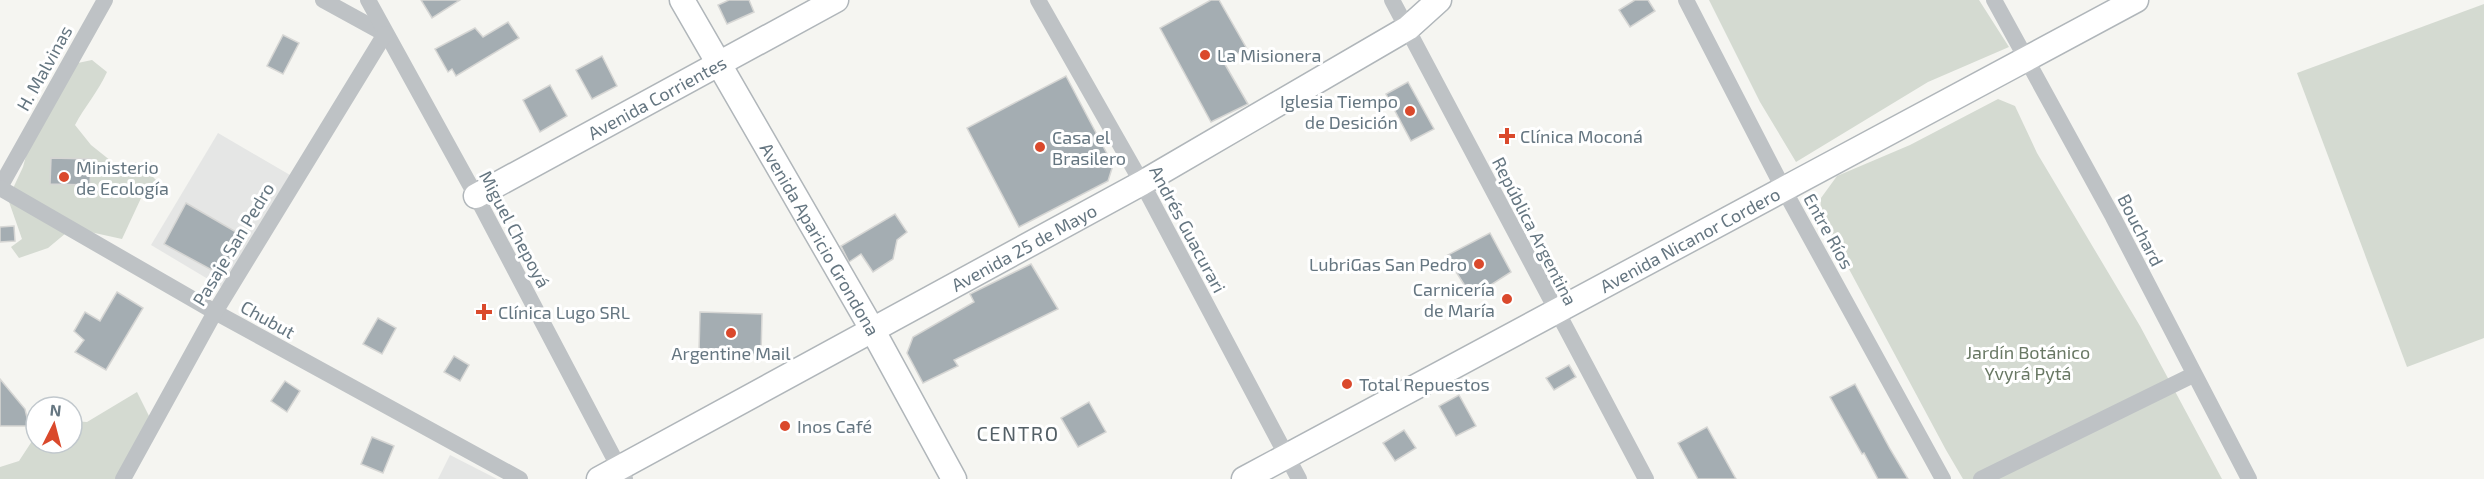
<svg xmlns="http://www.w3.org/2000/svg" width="2484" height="479" viewBox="0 0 2484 479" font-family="'Exo 2',sans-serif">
  <rect width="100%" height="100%" fill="#f5f5f1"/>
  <g fill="#e5e6e5">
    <polygon points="218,133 290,175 223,288 151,245"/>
    <polygon points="450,455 497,479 438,479"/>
  </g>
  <g fill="#d4dad1">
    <polygon points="1709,0 1979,0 2009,47 1928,82 1796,162 1760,102"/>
    <polygon points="2484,4 2484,338 2407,367 2297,73"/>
    <path d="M92 60 107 72C98 92 85 106 75 125L91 145 116 165 138 162 157 181 142 196 122 239 72 228 48 248 19 258 11 247 22 239 8 199 23 167 32 133 73 64Z"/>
    <polygon points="1998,99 2015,106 2037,153 2140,326 2222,479 1963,479 1946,450 1820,215 1821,198 1837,176 1910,145"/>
    <polygon points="137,392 152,422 115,479 0,479 0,467 19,461 36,435 36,443 72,443 72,421 87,422"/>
  </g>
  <g fill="#a4adb2" stroke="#d6d6d4" stroke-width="1.5">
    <polygon points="421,0 460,0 432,18"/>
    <polygon points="729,0 749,0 754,12 727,24 718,5"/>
    <polygon points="1211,0 1219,0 1247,49 1223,61 1248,104 1211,122 1160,28"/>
    <polygon points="1635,0 1648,0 1655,11 1630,27 1619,10"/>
    <polygon points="508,22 519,38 456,76 452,69 448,72 435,49 475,28 483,37"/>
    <polygon points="283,35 299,43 283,74 267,66"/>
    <polygon points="602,56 617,86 592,99 576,70"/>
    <polygon points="1066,76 1113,165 1108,181 1019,227 967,128"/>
    <polygon points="1408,82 1434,129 1411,141 1386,94"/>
    <polygon points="550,85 567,116 540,132 523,100"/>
    <polygon points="51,158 91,159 90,185 50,184"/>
    <polygon points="186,203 243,236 221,275 164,244"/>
    <polygon points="895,214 907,232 897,240 893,259 873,272 861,254 849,262 841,246"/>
    <polygon points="14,226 15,241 0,242 0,227"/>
    <polygon points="1490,233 1511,272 1472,297 1446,256"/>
    <polygon points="1031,264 1058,309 954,360 958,366 923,383 907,353 913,337 974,302 970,294"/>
    <polygon points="117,292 143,308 106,370 75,352 84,340 74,331 85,312 100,321"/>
    <polygon points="700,312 762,314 761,355 699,352"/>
    <polygon points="378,318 396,328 382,354 363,344"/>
    <polygon points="454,356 469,365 460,381 444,372"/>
    <polygon points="1569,365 1576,377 1554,390 1546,378"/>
    <polygon points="0,379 25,409 29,426 0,426"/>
    <polygon points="285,381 300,391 287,412 271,401"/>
    <polygon points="1855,384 1890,449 1908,479 1878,479 1864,453 1862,454 1830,397"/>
    <polygon points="1459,395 1476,426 1456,436 1439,406"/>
    <polygon points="1089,402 1106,432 1078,447 1061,418"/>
    <polygon points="1707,427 1736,479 1698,479 1678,443"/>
    <polygon points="1404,430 1416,448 1395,461 1383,443"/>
    <polygon points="372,437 394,446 383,473 361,464"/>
  </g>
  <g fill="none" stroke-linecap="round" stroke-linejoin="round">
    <defs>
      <g id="secondary">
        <path id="s1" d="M682 0 872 329 954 479"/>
        <path id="s2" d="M476 196 836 0"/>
        <path id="s3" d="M599 479 1142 183 1408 28 1439 0"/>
        <path id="s4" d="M1244 479 2136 0"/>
      </g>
    </defs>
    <use href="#secondary" stroke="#b0b6ba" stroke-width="27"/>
    <g stroke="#bec2c5" stroke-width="16">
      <polyline points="323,0 385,34"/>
      <polyline points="368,0 476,196 625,479"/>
      <polyline points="1038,0 1142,183 1299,479"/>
      <polyline points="1392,0 1646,479"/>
      <polyline points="1686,0 1783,188 1943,479"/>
      <polyline points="1994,0 2113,217 2249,479"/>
      <polyline points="0,187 105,0"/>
      <polyline points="0,188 215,312 520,479"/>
      <polyline points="123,479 215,312 385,34"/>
      <polyline points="1981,479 2193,375"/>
    </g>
    <use href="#secondary" stroke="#fff" stroke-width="24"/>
  </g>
  <g fill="#da492c" stroke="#fff" stroke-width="2">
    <circle cx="1205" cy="55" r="6"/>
    <circle cx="1410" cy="111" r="6"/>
    <path d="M1504 127h6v6h6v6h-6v6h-6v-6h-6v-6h6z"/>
    <circle cx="1040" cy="147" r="6"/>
    <circle cx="64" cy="177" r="6"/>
    <circle cx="1479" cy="264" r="6"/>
    <circle cx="1507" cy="299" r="6"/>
    <path d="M481 303h6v6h6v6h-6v6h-6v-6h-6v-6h6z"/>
    <circle cx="731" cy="333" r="6"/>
    <circle cx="1347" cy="384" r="6"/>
    <circle cx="785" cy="426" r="6"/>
  </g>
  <g text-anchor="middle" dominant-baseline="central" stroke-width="6" stroke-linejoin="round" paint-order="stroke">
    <g font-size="18" fill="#657681" stroke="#fff" text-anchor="start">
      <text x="1217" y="55">La Misionera</text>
      <text x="1398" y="101" text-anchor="end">Iglesia Tiempo<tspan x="1398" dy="21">de Desición</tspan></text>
      <text x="1520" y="136">Clínica Moconá</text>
      <text x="1052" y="137">Casa el<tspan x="1052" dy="21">Brasilero</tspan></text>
      <text x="76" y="167">Ministerio<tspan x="76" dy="21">de Ecología</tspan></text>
      <text x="1467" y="264" text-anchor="end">LubriGas San Pedro</text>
      <text x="1495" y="289" text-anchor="end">Carnicería<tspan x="1495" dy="21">de María</tspan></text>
      <text x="498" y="312">Clínica Lugo SRL</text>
      <text x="731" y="353" text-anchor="middle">Argentine Mail</text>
      <text x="1359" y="384">Total Repuestos</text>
      <text x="797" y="426">Inos Café</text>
    </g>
    <g font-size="18" fill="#657681" stroke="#fff">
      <text transform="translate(44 68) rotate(-61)">H. Malvinas</text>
      <text stroke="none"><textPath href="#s2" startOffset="206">Avenida Corrientes</textPath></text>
      <text transform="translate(515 229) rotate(62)">Miguel Chepoyá</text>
      <text transform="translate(1188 229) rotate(62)">Andrés Guacurari</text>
      <text transform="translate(2141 230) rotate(63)">Bouchard</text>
      <text transform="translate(1535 231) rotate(63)">República Argentina</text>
      <text transform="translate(1829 231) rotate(61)">Entre Ríos</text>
      <text stroke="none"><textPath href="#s1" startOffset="276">Avenida Aparicio Grondona</textPath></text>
      <text stroke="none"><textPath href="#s4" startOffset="506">Avenida Nicanor Cordero</textPath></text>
      <text transform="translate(233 244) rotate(-59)">Pasaje San Pedro</text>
      <text stroke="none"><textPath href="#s3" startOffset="484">Avenida 25 de Mayo</textPath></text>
      <text transform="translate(268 319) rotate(29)">Chubut</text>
    </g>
    <g font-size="18" fill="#697864" stroke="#fff">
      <text x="2028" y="352">Jardín Botánico<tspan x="2028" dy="21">Yvyrá Pytá</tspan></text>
    </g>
    <g font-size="20" letter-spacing="1.5" fill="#535f66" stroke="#fff">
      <text x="1018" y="433">CENTRO</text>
    </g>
  </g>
  <g transform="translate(54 425) rotate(6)"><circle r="28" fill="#ffffff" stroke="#c1c8cd" stroke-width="1.5"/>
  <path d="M0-4.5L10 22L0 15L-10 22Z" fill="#da492c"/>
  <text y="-9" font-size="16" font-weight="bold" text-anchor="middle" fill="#657681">N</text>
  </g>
</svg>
